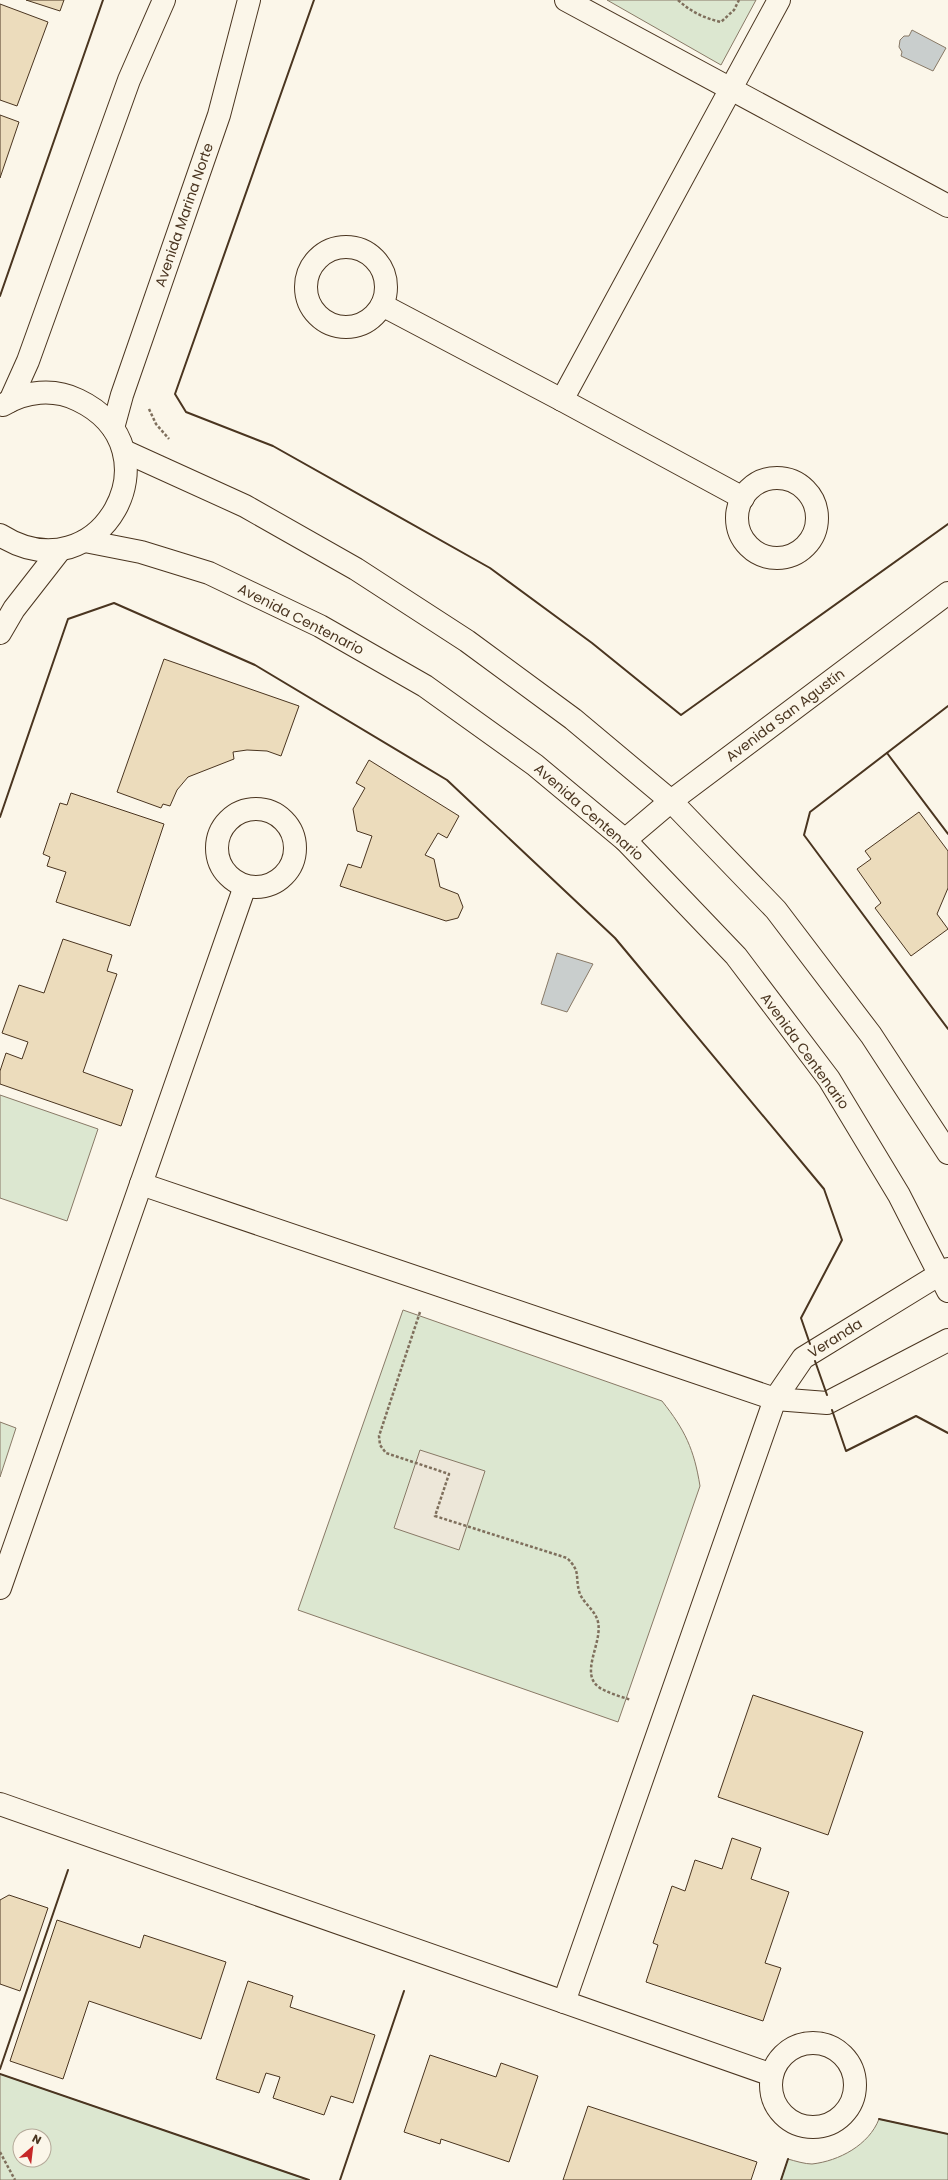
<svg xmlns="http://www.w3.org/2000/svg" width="948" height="2180" viewBox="0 0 948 2180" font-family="Poppins,sans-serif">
  <rect width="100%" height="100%" fill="#fbf6e9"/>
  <g fill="#dce7d0" stroke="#887966" fill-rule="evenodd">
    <polygon points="607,0 756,0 721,65"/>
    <polygon points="0,1095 98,1129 67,1221 0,1198"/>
    <path d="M403 1310 662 1401C685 1430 694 1449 700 1486L618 1722 298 1610Z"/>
    <polygon points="0,1422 16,1428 0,1477"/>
    <path d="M0 2074 309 2180H0ZM20 2136H44V2160H20Z"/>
    <path d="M879 2119 948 2134V2180H781L788 2159C795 2161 805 2164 812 2164 839 2161 869 2145 879 2119Z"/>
  </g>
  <polygon fill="#ede7d9" stroke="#887966" points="420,1450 485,1471 459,1550 394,1528"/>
  <g fill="#c9cecd" stroke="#887966">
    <polygon points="912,30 946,48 933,71 901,56 902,52 899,47 900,40 904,36 909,36"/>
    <polygon points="557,953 593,964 567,1012 541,1004"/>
  </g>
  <g fill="#ecdcbc" stroke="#4a3520">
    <polygon points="26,0 64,0 60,11"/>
    <polygon points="0,4 48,22 17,106 0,100"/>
    <polygon points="0,115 19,122 0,178"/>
    <polygon points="164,659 299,706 281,756 267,751 247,750 233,752 234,759 188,777 177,790 170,806 163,804 161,808 117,792"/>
    <polygon points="369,760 459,816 447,838 438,833 425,855 434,859 440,887 458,894 463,907 458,918 446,921 340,886 348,864 361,868 372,836 357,831 353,809 365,788 356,783"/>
    <polygon points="71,793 164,824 130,926 56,902 66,872 47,866 50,857 43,854 60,803 67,805"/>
    <polygon points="919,812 948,851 948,888 937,914 948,929 911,956 875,908 881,903 857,869 871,859 865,851"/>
    <polygon points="63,939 112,955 107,971 117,974 83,1072 133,1090 121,1126 0,1084 0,1071 6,1053 22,1059 28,1042 2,1033 19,985 44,993"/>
    <polygon points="753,1695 863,1732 828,1835 718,1797"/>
    <polygon points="732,1838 761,1848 751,1879 789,1892 765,1963 781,1968 763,2021 646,1982 658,1945 653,1943 672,1886 685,1891 695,1860 722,1869"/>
    <polygon points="9,1895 48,1908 20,1991 0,1984 0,1900"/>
    <polygon points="57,1920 140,1948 144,1935 226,1962 201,2039 89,2001 63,2079 10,2061"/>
    <polygon points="248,1981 293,1996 290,2007 375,2035 353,2103 331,2096 324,2115 273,2098 280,2077 266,2073 259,2093 216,2079"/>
    <polygon points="430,2055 496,2077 501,2063 538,2076 509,2162 441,2139 440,2144 404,2132"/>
    <polygon points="588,2106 757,2162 751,2180 563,2180"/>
  </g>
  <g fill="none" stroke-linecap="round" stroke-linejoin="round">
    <defs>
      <g id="minor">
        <polyline points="566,0 948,206"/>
        <circle cx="346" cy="287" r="40"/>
        <polyline points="382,305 562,400 743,498"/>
        <polyline points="562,400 779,0"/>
        <polyline points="124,451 245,506 356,569 467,641 573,719 671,801 776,910 871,1035 948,1153"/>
        <circle cx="777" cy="518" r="40"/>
        <polyline points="85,541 141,552 209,573 320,626 425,686 535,765 625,840 736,956 829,1079 899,1195 948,1291"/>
        <polyline points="0,633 14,609 60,550"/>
        <circle cx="256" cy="848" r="39"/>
        <polyline points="625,840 671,801 948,593"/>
        <polyline points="141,1184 775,1399 827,1403 948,1340"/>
        <polyline points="0,1588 245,886"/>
        <polyline points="0,1804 772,2075"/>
        <polyline points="564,2002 775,1399 803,1358 948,1269"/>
        <circle cx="813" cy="2085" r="42"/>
      </g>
      <g id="major">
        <polyline points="10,401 28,361 129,80 164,0"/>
        <polyline points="113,428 122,395 219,115 249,0"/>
        <path d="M0 535C100 598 181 449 78 400 54 388 25 391 3 405"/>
      </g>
    </defs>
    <use href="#minor" stroke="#4a3520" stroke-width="24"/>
    <use href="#major" stroke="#4a3520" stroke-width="24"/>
    <g stroke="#7f6f5c" stroke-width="2.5" stroke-dasharray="3 2" stroke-linecap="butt">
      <path d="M678 0C691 12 704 18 721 22L734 10 739 0"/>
      <polyline points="149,409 156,424 169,439"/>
      <path d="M420 1312 379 1436 380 1445 386 1453 449 1474 435 1516 567 1558C581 1572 575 1575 579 1591 582 1603 595 1609 598 1622 603 1644 577 1676 602 1689 611 1694 622 1697 631 1700"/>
      <polyline points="0,2152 15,2180"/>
    </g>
    <use href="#minor" stroke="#fbf6e9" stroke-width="22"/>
    <use href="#major" stroke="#fbf6e9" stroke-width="22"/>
    <g stroke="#4a3520" stroke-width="2">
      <polyline points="314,0 175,394 186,412 273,446 490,568 592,643 681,715 948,524"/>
      <polyline points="0,296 103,0"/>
      <polyline points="948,706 810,812 804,835 948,1029"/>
      <polyline points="887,753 948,834"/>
      <polyline points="0,817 68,619 114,603 255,665 447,780 615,938 824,1189 842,1240 801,1318 810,1344"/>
      <polyline points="815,1361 827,1395"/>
      <polyline points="832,1410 846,1451 916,1416 948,1433"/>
      <polyline points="0,2069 68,1870"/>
      <polyline points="0,2074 309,2180"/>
      <polyline points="879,2119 948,2134"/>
      <polyline points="340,2180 404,1991"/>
      <polyline points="781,2180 788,2159"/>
    </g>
  </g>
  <g text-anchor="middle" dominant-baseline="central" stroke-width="3" stroke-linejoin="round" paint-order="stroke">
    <g font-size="14" fill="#4a3520" stroke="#fbf6e9">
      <text transform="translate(184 215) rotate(-71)">Avenida Marina Norte</text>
      <text transform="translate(301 619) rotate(27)">Avenida Centenario</text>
      <text transform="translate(785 715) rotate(-37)">Avenida San Agustín</text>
      <text transform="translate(589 812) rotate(41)">Avenida Centenario</text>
      <text transform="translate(805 1051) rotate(54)">Avenida Centenario</text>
      <text transform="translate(835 1338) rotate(-32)">Veranda</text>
    </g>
  </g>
  <g transform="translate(32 2148) rotate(28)"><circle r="19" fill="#fbf6e9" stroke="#b4a999"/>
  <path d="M0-3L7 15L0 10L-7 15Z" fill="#c62828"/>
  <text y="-6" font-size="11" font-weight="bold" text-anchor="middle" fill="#4a3520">N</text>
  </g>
</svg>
